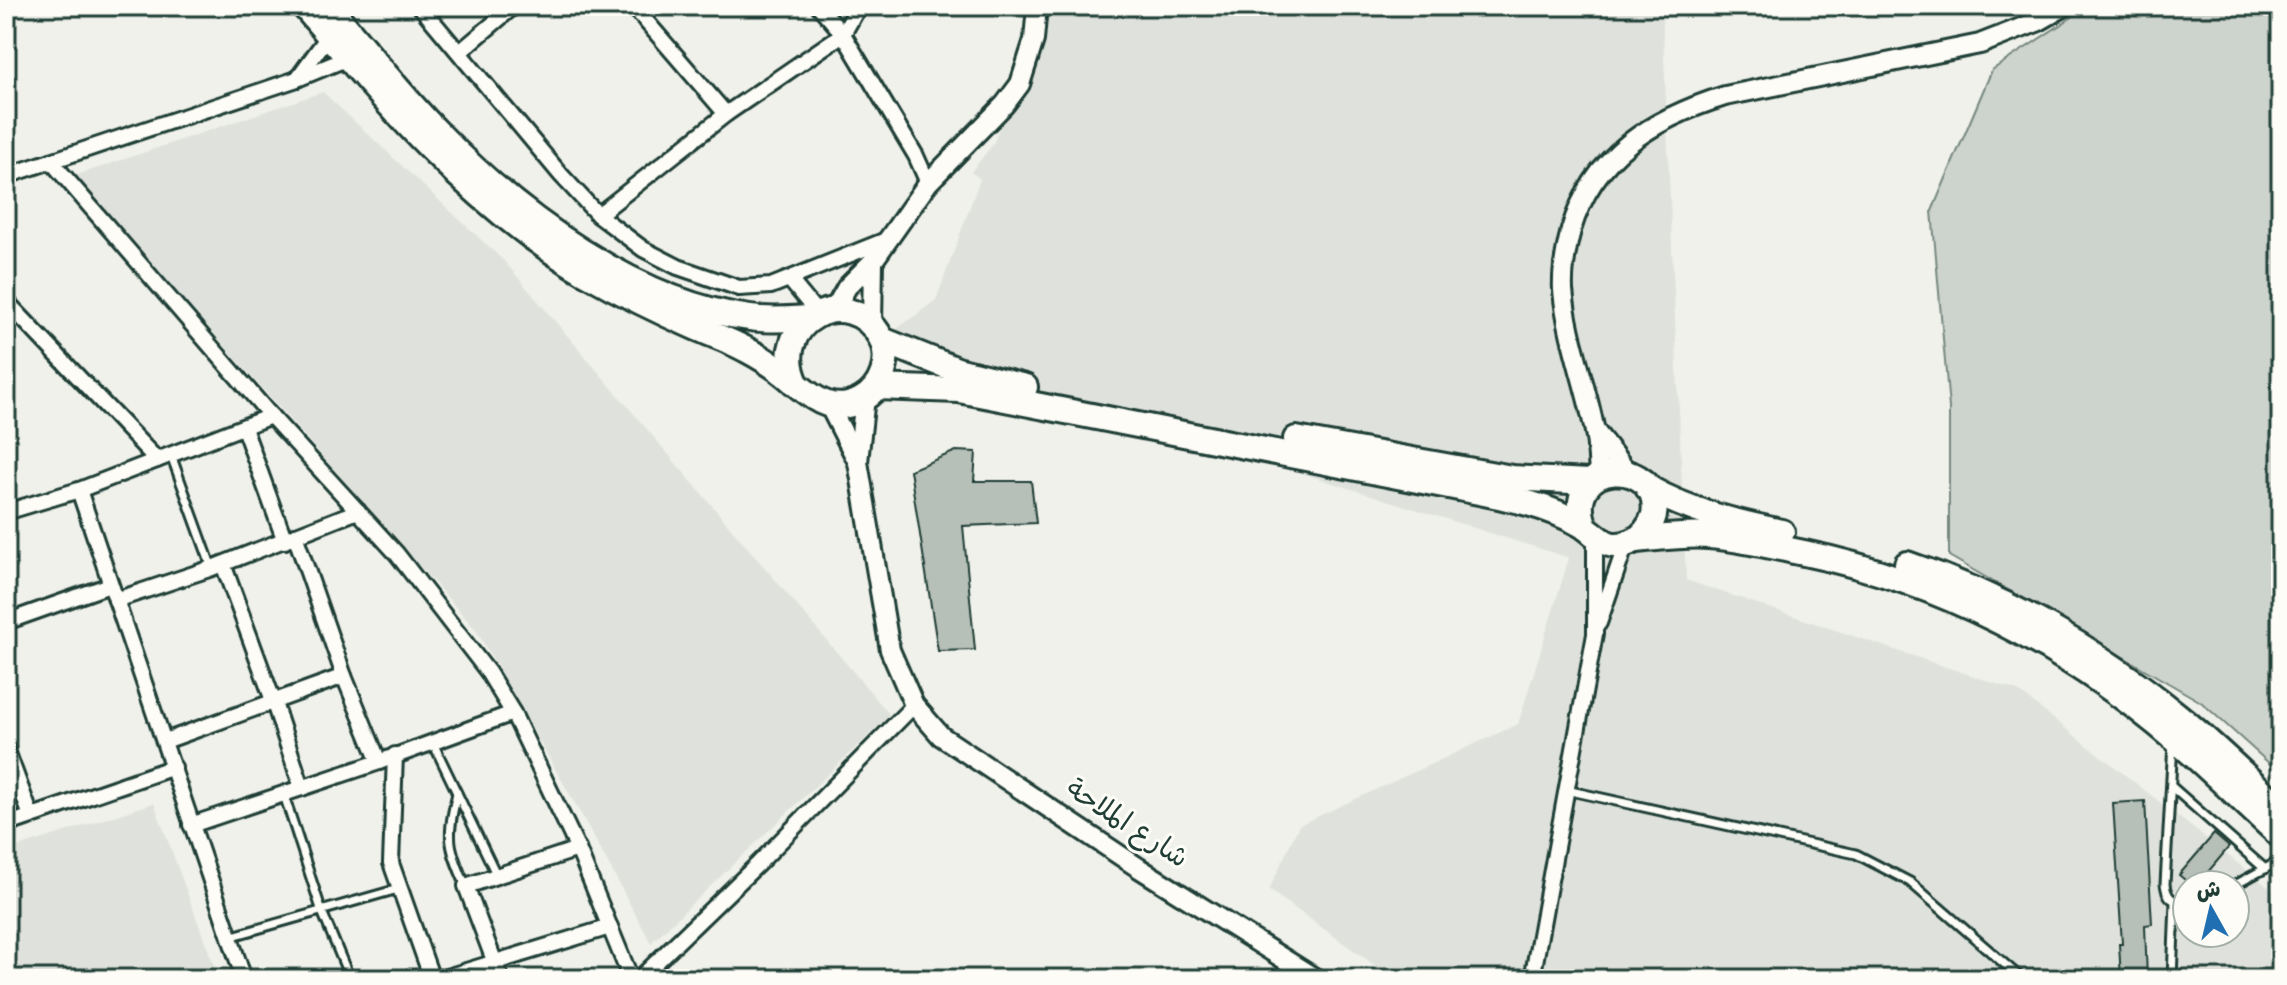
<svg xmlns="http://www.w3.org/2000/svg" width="2287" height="985" viewBox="0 0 2287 985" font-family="'Indie Flower','Playpen Sans Arabic',sans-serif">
  <rect width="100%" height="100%" fill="#f0f1eb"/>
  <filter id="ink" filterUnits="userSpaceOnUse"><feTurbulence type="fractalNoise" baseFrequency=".0125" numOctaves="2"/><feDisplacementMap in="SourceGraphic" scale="16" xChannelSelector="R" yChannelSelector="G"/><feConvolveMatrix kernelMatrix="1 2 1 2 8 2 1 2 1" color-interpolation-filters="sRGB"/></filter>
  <g filter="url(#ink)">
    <g fill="#dfe2dc" fill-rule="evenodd">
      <path d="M1045 6H1662L1686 580 2018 691 2281 897V979H1394L1269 890 1299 825 1518 724 1569 558 882 340 936 300 980 179 971 172 993 144ZM2187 885H2235V933H2187Z"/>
      <polygon points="323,92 504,261 890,715 651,943 586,823 476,630 74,176"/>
      <polygon points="154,803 219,979 6,979 6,851"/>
    </g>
    <polygon fill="#cdd3cd" stroke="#768880" stroke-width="2" points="2089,6 2281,6 2281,774 2201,702 1949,556 1949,408 1932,211 1992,70"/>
    <g fill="#b6bfb8" stroke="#1f3d34" stroke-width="2">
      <polygon points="956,451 976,452 974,481 1031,481 1036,523 963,526 975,650 938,651 910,470"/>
      <polygon points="2145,801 2152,924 2145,925 2147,979 2121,979 2119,944 2122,944 2113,803"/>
      <polygon points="2214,834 2229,847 2197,885 2191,885 2179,875"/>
    </g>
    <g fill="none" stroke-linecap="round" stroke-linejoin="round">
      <defs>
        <g id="service">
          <polyline points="171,455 212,568"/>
          <polyline points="433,743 497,876"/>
          <path d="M2173 743 2165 884C2167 899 2173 902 2187 902"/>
          <polyline points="2172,787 2265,869"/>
          <polyline points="1566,790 1856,854 1910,882 2022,979"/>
          <path d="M457 793C447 836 447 845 466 886"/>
          <polyline points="284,795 321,909 350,979"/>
          <polyline points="2235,885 2281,860"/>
          <polyline points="229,937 398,889"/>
          <polyline points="2172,979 2175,902"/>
        </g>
        <g id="minor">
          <polyline points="420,6 561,175 598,215 643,249 678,267 739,288 771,286 886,240"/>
          <polyline points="633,6 726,114"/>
          <polyline points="819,6 843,34 916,156 928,183"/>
          <polyline points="461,51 514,6"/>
          <polyline points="297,79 332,31"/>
          <polyline points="51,161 271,416 397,554 488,672 513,713 578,849 631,979"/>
          <polyline points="6,176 297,79 353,56"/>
          <polyline points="598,215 726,114 843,34 859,6"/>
          <polyline points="790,280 818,314"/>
          <polyline points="6,301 157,460"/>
          <polyline points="244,428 285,541"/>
          <polyline points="79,490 244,979"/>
          <polyline points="6,512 79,490 271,416"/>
          <polyline points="295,535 344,676 379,762"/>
          <polyline points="223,564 274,703 302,788"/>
          <polyline points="116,600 212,568 358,511"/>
          <polyline points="6,622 110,585"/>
          <polyline points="1599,623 1626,544"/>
          <polyline points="165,741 344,676"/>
          <polyline points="6,748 31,816"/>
          <polyline points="395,755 391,863 432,979"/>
          <polyline points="6,825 174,767"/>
          <polyline points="191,825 379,762 513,713"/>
          <polyline points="440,979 610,927"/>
          <polyline points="501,979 466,886 578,849"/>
          <polyline points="639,979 759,863 914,705"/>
          <polyline points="1532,979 1595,634 1595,538"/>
        </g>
        <g id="tertiary">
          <polyline points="834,310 847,287 873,261 928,183 1005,104 1020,84 1034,40 1037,6"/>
          <polyline points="872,325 873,261"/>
          <polyline points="865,397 858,462 890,650 914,705 941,736 1139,868 1316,979"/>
          <polyline points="829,405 858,462"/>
          <polyline points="1595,431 1628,473"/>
          <path d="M1599 476C1598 460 1598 443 1594 427 1585 382 1567 336 1563 290 1562 270 1566 249 1571 230 1593 154 1654 118 1725 96L1980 44 2039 21 2065 6"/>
        </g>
        <g id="trunk">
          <path d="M304 6C387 104 471 204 583 271 620 292 658 311 697 328 713 335 731 341 747 350 764 359 782 371 796 384 816 401 835 414 861 400 872 394 879 385 883 373 887 361 886 348 881 338 849 279 766 323 797 385"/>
          <path d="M328 6C365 49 400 95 440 135 518 216 636 303 750 318 771 321 791 319 811 318"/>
          <polyline points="882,340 957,370 1025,387"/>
          <path d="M876 387 959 390 1464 489C1504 497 1546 504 1582 525 1599 536 1606 552 1631 542 1642 538 1651 526 1654 515 1664 455 1559 458 1585 527"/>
          <polyline points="1296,439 1512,478 1590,482"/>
          <path d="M1648 488C1691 512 1734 522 1782 532"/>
          <path d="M1636 540C1660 538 1685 534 1709 536 1741 538 1773 547 1804 553 1941 581 2067 647 2174 738 2211 769 2245 804 2281 836"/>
          <path d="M1907 564C2005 597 2097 650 2177 715 2213 744 2247 778 2281 809"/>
        </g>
      </defs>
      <use href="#service" stroke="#1f3d34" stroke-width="13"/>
      <use href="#minor" stroke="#1f3d34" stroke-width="20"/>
      <use href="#tertiary" stroke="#1f3d34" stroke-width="24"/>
      <use href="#trunk" stroke="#1f3d34" stroke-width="30"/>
      <use href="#service" stroke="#fdfcf7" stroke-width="7"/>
      <use href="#minor" stroke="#fdfcf7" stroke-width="14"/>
      <use href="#tertiary" stroke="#fdfcf7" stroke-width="18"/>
      <use href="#trunk" stroke="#fdfcf7" stroke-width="24"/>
    </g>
  </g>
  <g text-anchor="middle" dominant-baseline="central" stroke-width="6" stroke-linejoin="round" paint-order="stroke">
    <g font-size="28" fill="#1f3d34" stroke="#fdfcf7">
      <text transform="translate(1126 825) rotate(33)">شارع الملاحة</text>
    </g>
  </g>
  <rect width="2287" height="985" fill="none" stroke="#fdfcf7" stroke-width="32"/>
  <rect x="16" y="16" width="2255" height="953" fill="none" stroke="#1f3d34" stroke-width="3" filter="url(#ink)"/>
  <g transform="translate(2211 909) rotate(352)"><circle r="38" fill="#fdfcf7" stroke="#a4b0a9" stroke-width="2"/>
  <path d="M0-6L14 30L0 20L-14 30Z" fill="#1f6fb2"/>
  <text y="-12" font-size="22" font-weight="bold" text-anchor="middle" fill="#1f3d34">ش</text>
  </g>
</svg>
